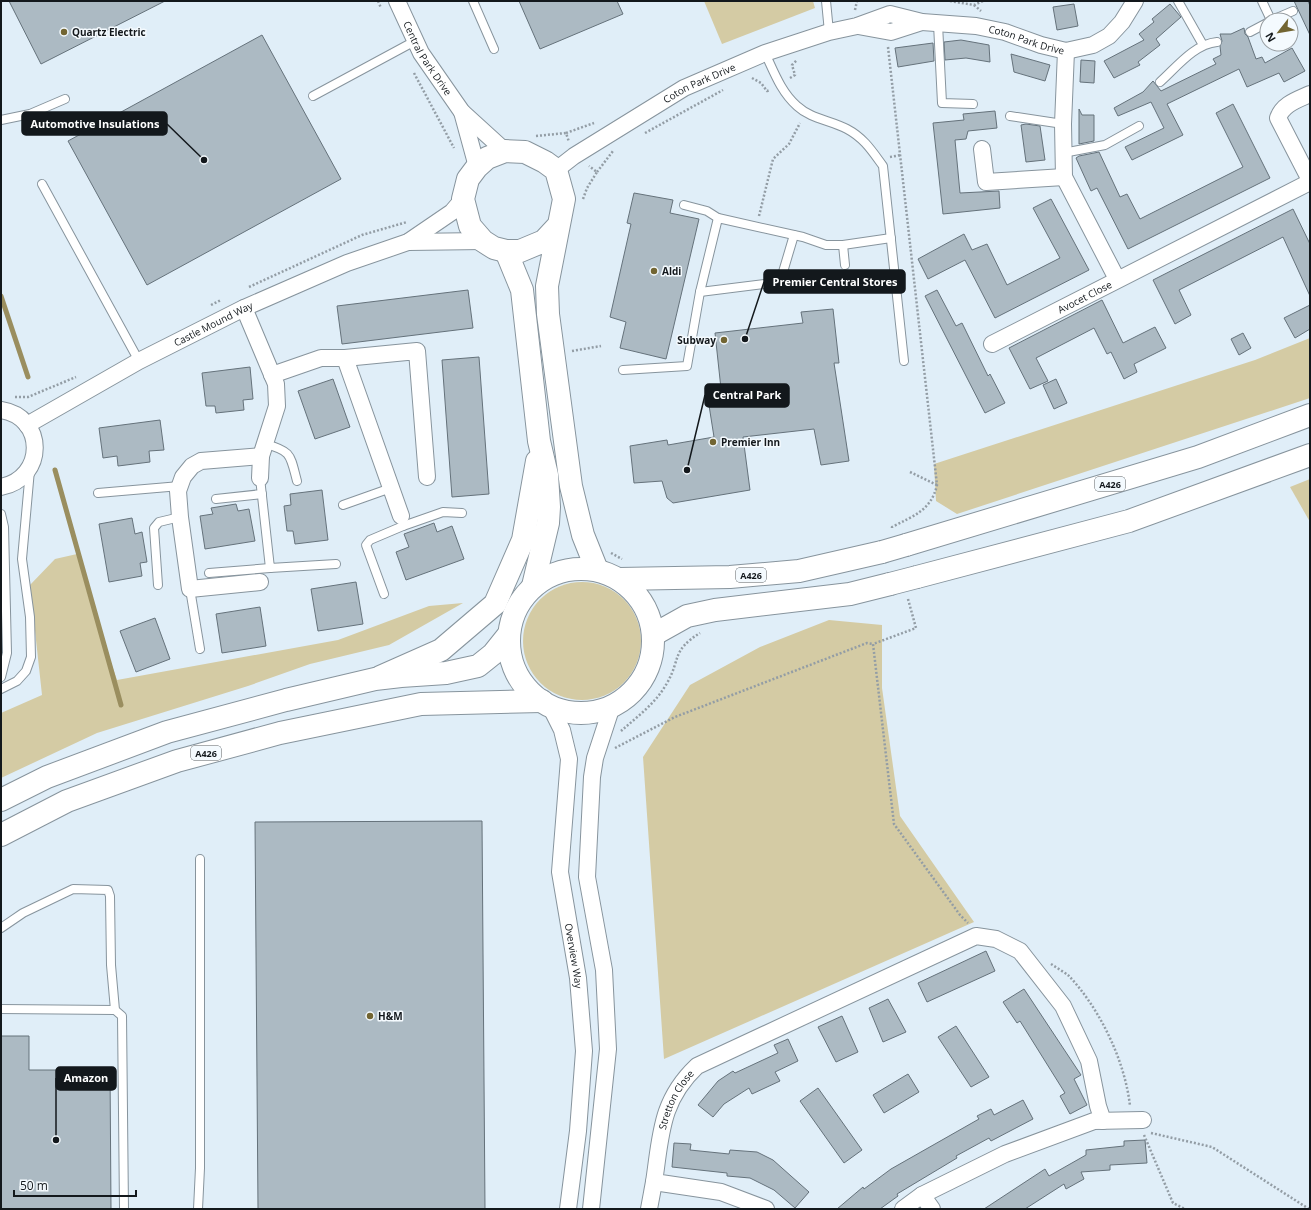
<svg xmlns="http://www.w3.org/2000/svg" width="1311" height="1210" viewBox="0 0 1311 1210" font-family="'Open Sans',sans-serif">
  <rect width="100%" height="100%" fill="#e0eef8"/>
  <g fill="#d4cba4">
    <polygon points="704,1 813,1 815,8 722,44"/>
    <polygon points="1310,338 1310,398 957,514 936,501 934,464 1255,360"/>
    <polygon points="1310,479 1310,522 1290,487"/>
    <polygon points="77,554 88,595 117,680 338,640 429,606 463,603 389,645 310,664 248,686 97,733 1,778 1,713 42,695 30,585 55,559"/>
    <circle cx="582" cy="641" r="59"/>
    <polygon points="829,620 882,625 882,688 900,816 974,922 664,1059 643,757 690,685 760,647"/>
  </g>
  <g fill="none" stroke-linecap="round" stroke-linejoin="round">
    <g stroke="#9a8e5f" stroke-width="5">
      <polyline points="1,296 28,377"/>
      <polyline points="55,470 121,705"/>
    </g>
  </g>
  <g fill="#acbac3" stroke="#65727b">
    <polygon points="9,1 165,1 41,64"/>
    <polygon points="519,1 617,1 623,14 540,49"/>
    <polygon points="1294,1 1308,1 1310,6 1310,35"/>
    <polygon points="1074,4 1078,26 1057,30 1053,7"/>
    <polygon points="1170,4 1181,17 1156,39 1160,45 1138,62 1140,65 1114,78 1104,61 1144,40 1139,34 1154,22 1152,19"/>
    <polygon points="1244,28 1245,34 1248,37 1256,59 1262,57 1265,63 1292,48 1305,71 1284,82 1279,73 1247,87 1239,69 1167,104 1183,135 1132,160 1125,147 1164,128 1151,102 1118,116 1114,108 1143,92 1153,81 1161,91 1216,64 1213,59 1221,55 1220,46 1222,41 1220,34 1231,34"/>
    <polygon points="262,35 341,179 147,285 68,141"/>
    <polygon points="961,40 989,45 990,62 966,58 945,60 944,42"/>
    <polygon points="933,43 934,61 898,67 895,48"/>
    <polygon points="1011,54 1050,65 1045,81 1014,72"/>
    <polygon points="1081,60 1095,61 1094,83 1080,82"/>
    <polygon points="1233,104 1270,178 1128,249 1097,188 1091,191 1076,158 1079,156 1099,152 1120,197 1127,194 1140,219 1243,167 1216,113"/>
    <polygon points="1079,109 1082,115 1094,115 1094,141 1079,144"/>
    <polygon points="995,111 997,128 968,131 966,139 955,140 960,193 999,191 1000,208 943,214 933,123 964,120 963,114"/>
    <polygon points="1026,124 1040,126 1045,160 1026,162 1021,125"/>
    <polygon points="634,193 673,200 670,213 699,219 666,359 620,348 626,322 610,317 631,224 627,223"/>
    <polygon points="1051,199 1089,270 995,318 965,260 928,279 918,259 964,234 972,250 987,244 1007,285 1060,258 1033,208"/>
    <polygon points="1293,209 1310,244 1310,296 1283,237 1179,290 1191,315 1175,324 1153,280"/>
    <polygon points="468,290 473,328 342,344 337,306"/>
    <polygon points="937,290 956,326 962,323 988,376 990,374 1005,403 985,413 925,296"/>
    <polygon points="1102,300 1123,343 1155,327 1166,348 1134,364 1137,372 1124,379 1111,352 1107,354 1094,328 1036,358 1048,381 1030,389 1009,348"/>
    <polygon points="1310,305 1310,329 1295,338 1284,318"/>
    <polygon points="833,309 839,363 834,363 849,461 821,465 814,429 743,437 750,490 673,503 667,498 662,481 634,483 630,446 667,440 668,445 714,437 708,399 722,398 715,333 803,323 801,312"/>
    <polygon points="1243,333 1251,348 1239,355 1231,339"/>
    <polygon points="479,357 489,494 452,497 442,360"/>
    <polygon points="250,367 253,399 243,400 244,410 216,413 215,406 206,406 202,373"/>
    <polygon points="333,379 350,427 315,439 298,391"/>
    <polygon points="1056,379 1067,403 1054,409 1043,385"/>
    <polygon points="160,420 164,450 149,451 150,462 118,466 117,456 103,458 99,428"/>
    <polygon points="322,490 328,540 295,544 293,531 287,531 284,506 291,505 290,494"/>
    <polygon points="236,504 238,511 249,509 255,541 205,549 200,516 213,514 211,508"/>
    <polygon points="132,518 135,534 142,532 147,562 140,563 142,576 109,582 99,524"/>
    <polygon points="434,523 437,532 452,526 464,559 406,580 396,552 409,547 404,534"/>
    <polygon points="356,582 363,624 318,631 311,589"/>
    <polygon points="260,607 266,646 222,653 216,614"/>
    <polygon points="155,618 170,659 136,672 120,631"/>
    <polygon points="482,821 485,1209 258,1209 255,822"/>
    <polygon points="986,951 995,971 927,1002 918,983"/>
    <polygon points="1024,989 1081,1075 1074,1079 1087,1105 1070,1114 1060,1096 1065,1093 1020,1021 1017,1023 1003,1002"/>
    <polygon points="888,999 906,1032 883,1042 869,1008"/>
    <polygon points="842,1016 858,1052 836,1062 818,1027"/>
    <polygon points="956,1026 989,1077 971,1087 938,1037"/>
    <polygon points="1,1036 29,1036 29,1070 110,1070 111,1209 1,1209"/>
    <polygon points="788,1039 798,1061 775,1072 780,1081 752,1094 749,1088 724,1104 713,1117 698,1105 718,1081 733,1071 735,1073 778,1053 774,1045"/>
    <polygon points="908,1074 919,1092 884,1113 873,1095"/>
    <polygon points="818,1088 862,1150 844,1163 800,1101"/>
    <polygon points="1023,1100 1033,1119 991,1141 989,1138 956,1156 957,1158 897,1194 898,1196 880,1209 837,1209 863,1187 864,1189 891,1169 979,1119 977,1116 991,1109 994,1115"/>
    <polygon points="1145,1140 1147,1163 1110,1165 1110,1170 1081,1172 1084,1179 1066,1189 1064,1184 1025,1209 984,1209 1045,1169 1049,1176 1086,1155 1086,1150 1124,1146 1124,1141"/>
    <polygon points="674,1143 691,1144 690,1150 729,1154 730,1150 757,1152 773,1160 809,1192 795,1208 774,1190 750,1178 727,1176 727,1173 672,1167"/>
  </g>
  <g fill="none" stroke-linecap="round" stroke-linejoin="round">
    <defs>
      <g id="lane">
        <polyline points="473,1 494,49"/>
        <polyline points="826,1 829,32"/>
        <polyline points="1178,1 1203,45"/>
        <polyline points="1262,1 1271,20"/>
        <polyline points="1272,20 1293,11"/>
        <polyline points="938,24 942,103 973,104"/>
        <polyline points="1250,32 1267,23"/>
        <path d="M765 53C774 72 781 92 797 106 811 119 830 120 847 129 864 138 872 151 883 166L904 361"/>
        <path d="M1160 82C1176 68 1194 44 1217 42"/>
        <polyline points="313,96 415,41"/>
        <polyline points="1010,116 1063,124"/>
        <polyline points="1,120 30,114 65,99"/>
        <polyline points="1063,153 1105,145 1139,126"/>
        <polyline points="42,184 139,361"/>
        <polyline points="684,205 707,211 718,218"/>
        <polyline points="843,245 845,265"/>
        <polyline points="700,292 780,282 794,235"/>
        <polyline points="623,370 687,366 700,292 718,218 803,237 826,245 843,245 891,238"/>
        <path d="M265 444C292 451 290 455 297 481"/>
        <polyline points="260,478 270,568 336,564"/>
        <polyline points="98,493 180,486"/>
        <polyline points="216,499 262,494"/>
        <polyline points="343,505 391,488"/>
        <polyline points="1,514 4,527 7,653 1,677"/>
        <polyline points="403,526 443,512 462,513"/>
        <polyline points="209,573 270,568"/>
        <polyline points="158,585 154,528 159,522 180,517"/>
        <polyline points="190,589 200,649"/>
        <polyline points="384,594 366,545 370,540 403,526 401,516"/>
        <polyline points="1,689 17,681 26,671 31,657 30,617 22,559 30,470"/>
        <polyline points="1,928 23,913 73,889 108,890 110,896 111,965 115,1010 122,1016 124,1209"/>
        <polyline points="1,1009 115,1010"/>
        <polyline points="198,1209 200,1168 200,859"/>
      </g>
      <g id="street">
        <path id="s1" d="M397 1 421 53 462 112 505 151"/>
        <polyline points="858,26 891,32 922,22"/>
        <polyline points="1066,51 1063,124 1064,177 1117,279"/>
        <path d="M1310 94C1297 100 1283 104 1278 118L1310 180"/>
        <polyline points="462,112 477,167"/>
        <polyline points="982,149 986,182 1064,177"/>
        <path id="s2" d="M556 170 574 156 684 88 765 53 829 32 857 26 890 14 922 22 976 26 1005 32 1041 45 1066 51 1093 45 1109 36 1122 22 1135 1"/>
        <polyline points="408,242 483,241"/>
        <polyline points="244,308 276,384 277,406 261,456 260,478"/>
        <path id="s3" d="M992 344 1310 182"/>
        <polyline points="345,358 417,351 427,477"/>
        <polyline points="272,375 321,358 345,358 401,516"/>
        <path d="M1 410C46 417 46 478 1 487"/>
        <path id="s4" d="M27 425 139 361 244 308 347 263 408 242 452 212 463 199"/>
        <polyline points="260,582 190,589 180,517 178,491 183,477 192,466 201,461 261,456"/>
        <path id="s5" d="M550 706 562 730 569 759 560 872 578 978 584 1051 578 1131 568 1209"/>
        <polyline points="922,1195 932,1209"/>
        <polyline points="591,1209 608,1049 604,970 587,877 592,777 595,758 612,706"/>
        <polyline points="649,1209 654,1182"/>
        <path id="s6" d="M766 1209 721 1192 654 1182C661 1136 660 1101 697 1066L976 936 996 939 1020 951 1063 1006 1089 1061 1098 1106 1103 1121"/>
        <polyline points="903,1209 922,1195 1005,1154 1094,1121 1143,1120"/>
      </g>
      <g id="secondary">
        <polyline points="557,227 544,241 520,251 506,251 494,248 483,241 470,226 463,199 468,179 477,167 487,158 505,151 525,152 545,162 556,170 564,199 547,286 548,314 571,486 583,535 597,570"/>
        <polyline points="506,251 522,290 539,441 547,475 549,507 548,523 533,586"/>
        <polyline points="380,677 441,650 495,604 523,540 537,461"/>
      </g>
      <g id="highway">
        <polyline points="906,545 1198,457 1310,415"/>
        <circle cx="581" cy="641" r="72"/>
        <polyline points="917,577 1129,521 1310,455"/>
        <polyline points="619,579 730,577 799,571 882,552"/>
        <polyline points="653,635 687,616 715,610 850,594 890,584"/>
        <polyline points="1,800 47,777 167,732 286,700 375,679 401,676 446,673 478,666 493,654 509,634"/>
        <polyline points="1,835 67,801 177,761 280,733 421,704 542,701"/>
      </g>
    </defs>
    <use href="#lane" stroke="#87949d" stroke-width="10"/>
    <use href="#street" stroke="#87949d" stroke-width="18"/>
    <use href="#secondary" stroke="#87949d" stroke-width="24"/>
    <use href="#highway" stroke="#87949d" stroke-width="24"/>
    <g stroke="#939da5" stroke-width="2.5" stroke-dasharray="2 2" stroke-linecap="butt">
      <polyline points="378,1 381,8"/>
      <polyline points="950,1 974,5 983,1"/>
      <polyline points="974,5 981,11"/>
      <polyline points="855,10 857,1"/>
      <path d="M888 47 937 485C931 511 913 516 892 527V530"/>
      <polyline points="414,73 454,148"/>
      <polyline points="752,78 761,83 767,91 770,90"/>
      <polyline points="790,78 795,75 792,65 797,60"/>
      <polyline points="566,133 594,123"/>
      <polyline points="645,133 723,90"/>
      <polyline points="536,136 566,133 569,142"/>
      <polyline points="890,157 901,155"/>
      <polyline points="597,172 613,151"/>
      <polyline points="583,199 587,188 597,172 589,166"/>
      <polyline points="759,216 773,159 789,144 800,123"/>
      <polyline points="249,287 362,235 407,222"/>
      <polyline points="211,305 221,300"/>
      <polyline points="572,351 601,346"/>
      <polyline points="15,397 28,397 76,377"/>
      <polyline points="910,472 937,485"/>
      <polyline points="611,553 622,559"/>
      <polyline points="908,599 916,628 873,644 894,824 960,915 968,923"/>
      <path d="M621 731C637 717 657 702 667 683 681 659 671 651 700 633"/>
      <polyline points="615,748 675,717 867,643 873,644"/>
      <path d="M1051 964C1057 968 1064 972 1069 976 1100 1009 1125 1061 1130 1106"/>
      <polyline points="1151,1133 1212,1147 1309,1209"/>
      <polyline points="1144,1135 1173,1203 1185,1209"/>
    </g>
    <use href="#lane" stroke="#fff" stroke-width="8"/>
    <use href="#street" stroke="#fff" stroke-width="16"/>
    <use href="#secondary" stroke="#fff" stroke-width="22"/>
    <use href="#highway" stroke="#fff" stroke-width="22"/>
    <defs>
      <g id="highway-bridge">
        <polyline points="882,552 906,545"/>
        <polyline points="890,584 917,577"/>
      </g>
    </defs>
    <use href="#highway-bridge" stroke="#87949d" stroke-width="24" stroke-linecap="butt"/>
    <use href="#highway-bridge" stroke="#fff" stroke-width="22"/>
  </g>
  <g fill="#726532" stroke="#f4fafe" stroke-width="1.5">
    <circle cx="64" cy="32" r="4"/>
    <circle cx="654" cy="271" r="4"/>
    <circle cx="724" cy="340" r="4"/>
    <circle cx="713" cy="442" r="4"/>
    <circle cx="370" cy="1016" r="4"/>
  </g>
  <g text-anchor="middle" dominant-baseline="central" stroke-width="3" stroke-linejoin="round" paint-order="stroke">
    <g fill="#f4fafe" stroke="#565c60" stroke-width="1">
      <rect x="1095" y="477" width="30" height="14" rx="3"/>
      <rect x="736" y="568" width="30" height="14" rx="3"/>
      <rect x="191" y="746" width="30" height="14" rx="3"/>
    </g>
    <g font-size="9" font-weight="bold" fill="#13181c">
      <text x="1110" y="484">A426</text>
      <text x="751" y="575">A426</text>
      <text x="206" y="753">A426</text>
    </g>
    <g font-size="10" font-weight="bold" fill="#13181c" stroke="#f4fafe" text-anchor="start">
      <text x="72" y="32">Quartz Electric</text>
      <text x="662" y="271">Aldi</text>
      <text x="716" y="340" text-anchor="end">Subway</text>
      <text x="721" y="442">Premier Inn</text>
      <text x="378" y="1016">H&amp;M</text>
    </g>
    <g font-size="10" fill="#13181c" stroke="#f4fafe">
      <text stroke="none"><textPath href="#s2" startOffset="511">Coton Park Drive</textPath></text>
      <text stroke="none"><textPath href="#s1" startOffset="65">Central Park Drive</textPath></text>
      <text stroke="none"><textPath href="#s2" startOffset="168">Coton Park Drive</textPath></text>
      <text stroke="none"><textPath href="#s3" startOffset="104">Avocet Close</textPath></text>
      <text stroke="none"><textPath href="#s4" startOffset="212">Castle Mound Way</textPath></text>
      <text stroke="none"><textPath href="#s5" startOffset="255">Overview Way</textPath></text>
      <text stroke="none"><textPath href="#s6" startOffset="202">Stretton Close</textPath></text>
    </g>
  </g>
  <path fill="none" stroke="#13181c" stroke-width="1.5" d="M204 160L167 124M745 339L764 282M687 470L705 395M56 1140L56 1078"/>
  <g fill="#13181c" stroke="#f4fafe" stroke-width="1.5">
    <circle cx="204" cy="160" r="4"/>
    <circle cx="745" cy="339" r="4"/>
    <circle cx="687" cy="470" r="4"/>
    <circle cx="56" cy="1140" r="4"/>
  </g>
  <g fill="#13181c" stroke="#13181c" stroke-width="1.5">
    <rect x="22" y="112" width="145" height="23" rx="4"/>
    <rect x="764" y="270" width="141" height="23" rx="4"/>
    <rect x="705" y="384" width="84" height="23" rx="4"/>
    <rect x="56" y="1067" width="60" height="23" rx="4"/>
  </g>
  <g font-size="11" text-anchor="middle" font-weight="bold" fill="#fff">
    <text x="95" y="128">Automotive Insulations</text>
    <text x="835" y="286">Premier Central Stores</text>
    <text x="747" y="399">Central Park</text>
    <text x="86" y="1082">Amazon</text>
  </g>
  <rect width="1311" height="1210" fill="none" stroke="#13181c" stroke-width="4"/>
  <g transform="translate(1279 32) rotate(239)"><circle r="19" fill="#f4fafe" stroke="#9aa0a4"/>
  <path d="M0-3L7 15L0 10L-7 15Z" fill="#726532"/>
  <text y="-6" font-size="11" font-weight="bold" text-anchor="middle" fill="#13181c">N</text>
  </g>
  <path d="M14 1190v6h122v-6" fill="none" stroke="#13181c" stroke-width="2"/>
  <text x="20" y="1190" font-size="12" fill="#13181c" stroke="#f4fafe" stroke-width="3" paint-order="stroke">50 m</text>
</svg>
